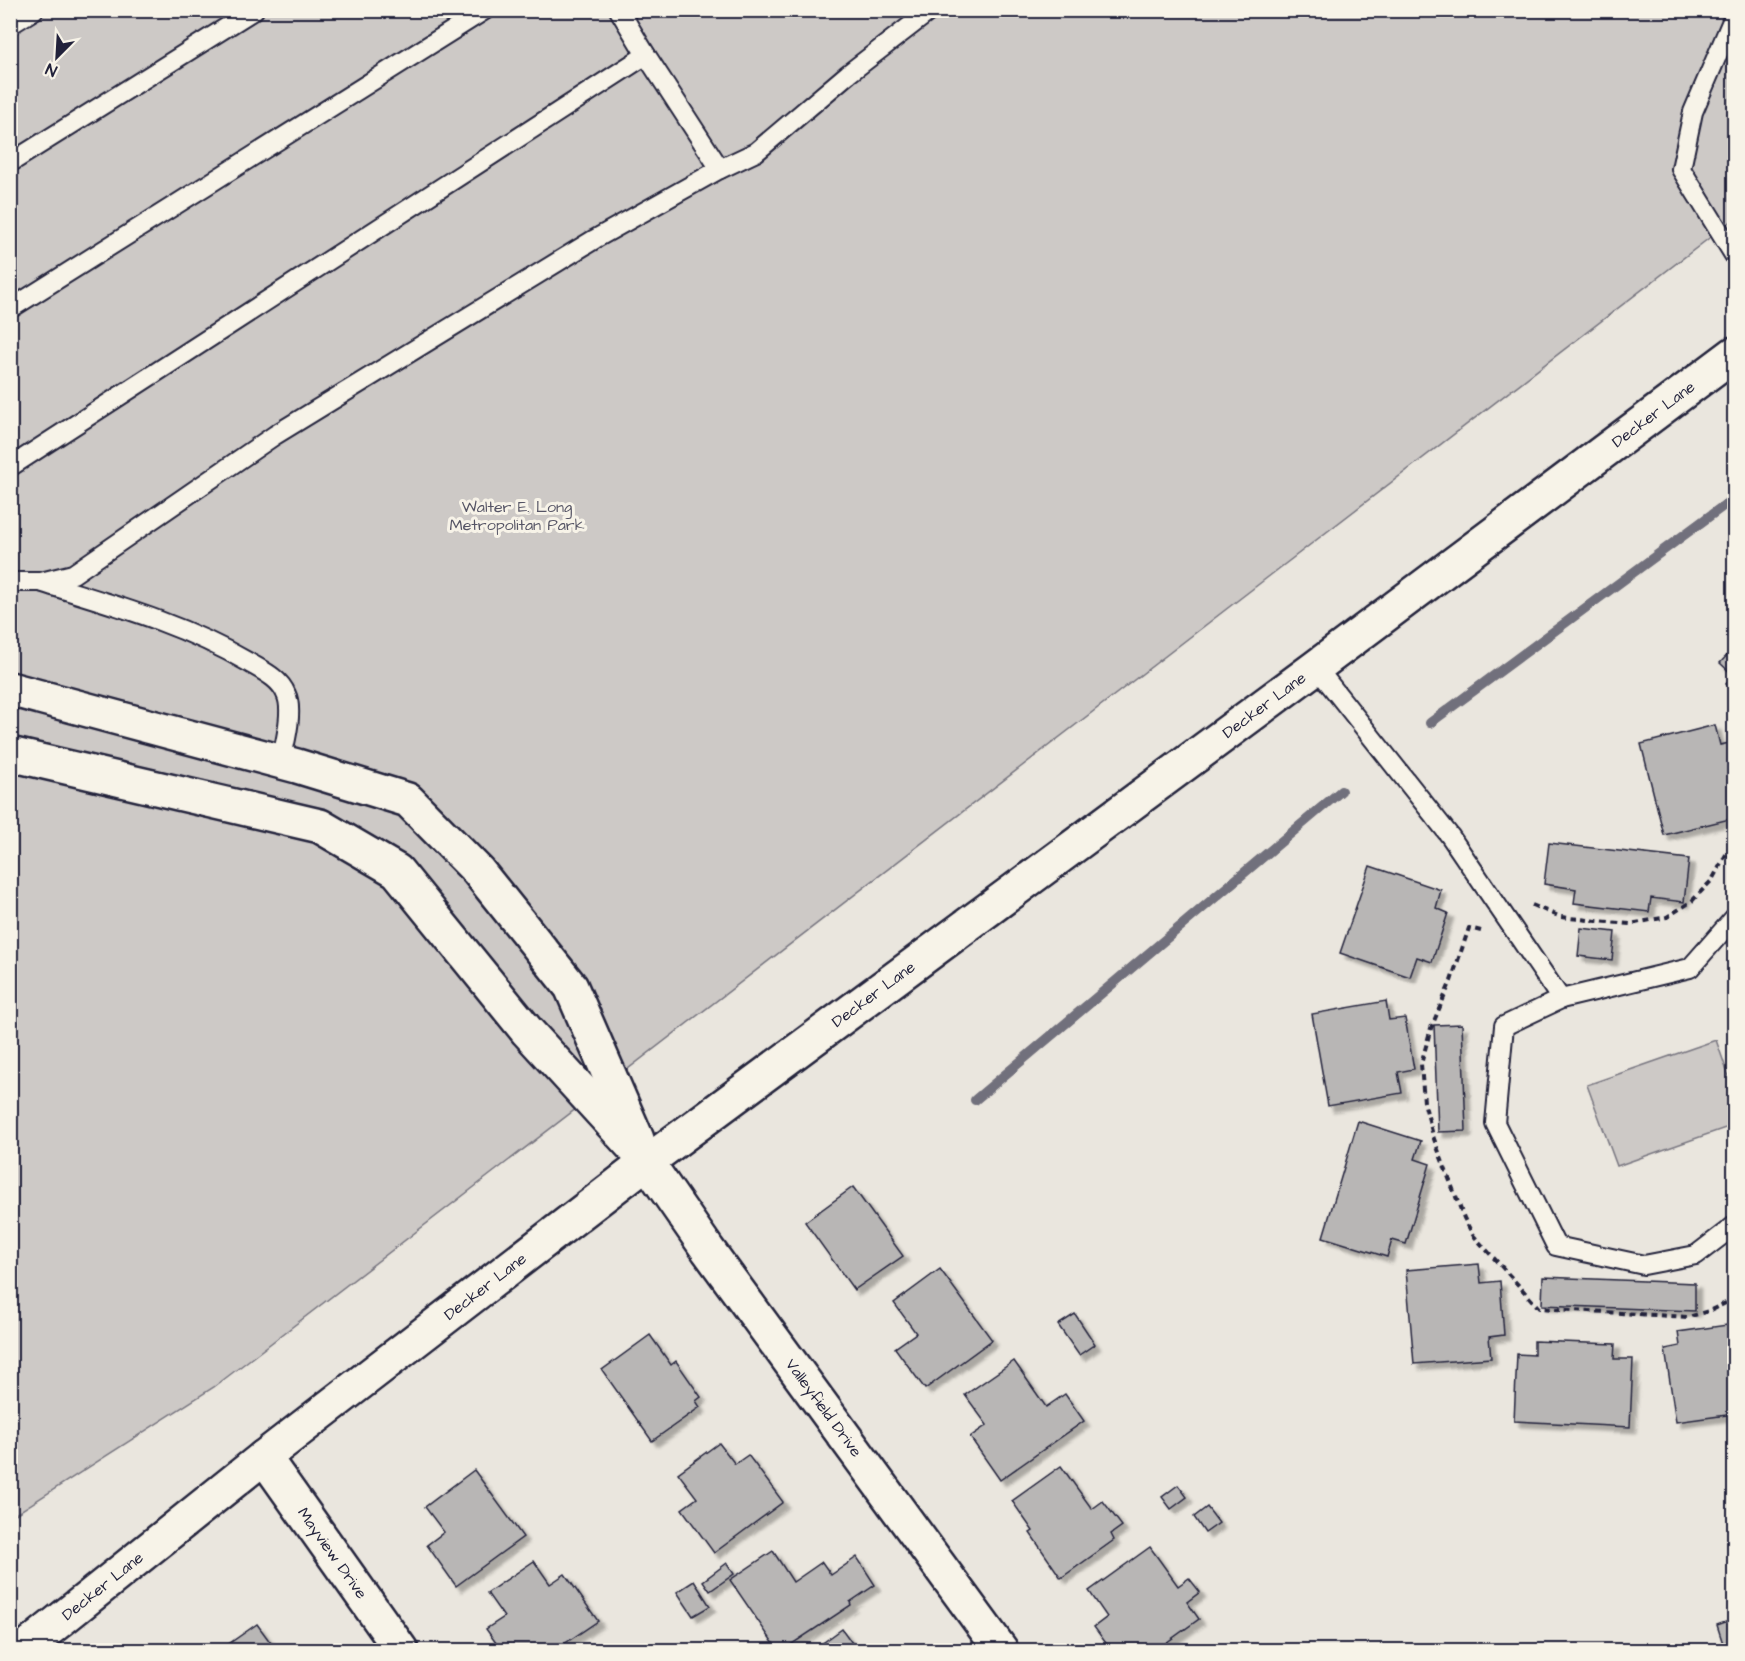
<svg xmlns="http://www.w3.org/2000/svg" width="1745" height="1661" viewBox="0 0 1745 1661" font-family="'Architects Daughter',sans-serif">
  <defs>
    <filter id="shadow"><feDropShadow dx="5.5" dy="5.5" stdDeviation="1.5" flood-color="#0004"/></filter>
  </defs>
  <rect width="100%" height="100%" fill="#eae6de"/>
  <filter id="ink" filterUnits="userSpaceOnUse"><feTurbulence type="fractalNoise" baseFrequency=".0167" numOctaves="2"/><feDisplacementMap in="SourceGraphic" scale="12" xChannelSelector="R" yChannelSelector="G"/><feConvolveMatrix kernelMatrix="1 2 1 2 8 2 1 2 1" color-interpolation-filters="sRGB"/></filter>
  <g filter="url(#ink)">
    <g fill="#cdc9c6" stroke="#787680" stroke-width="1.5">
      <polygon points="11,11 1734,11 1734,219 214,1387 11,1517"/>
      <polygon points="1716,1040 1734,1091 1734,1125 1617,1166 1587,1085"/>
    </g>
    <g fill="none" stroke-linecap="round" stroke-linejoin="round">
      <g stroke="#716f7b" stroke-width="10">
        <polyline points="1430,723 1734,498"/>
        <polyline points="975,1100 1341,791"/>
      </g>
    </g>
    <g fill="#b8b6b5" stroke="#22223b" stroke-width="1.5" filter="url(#shadow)">
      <polygon points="1734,648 1734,692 1726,684 1733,675 1720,663"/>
      <polygon points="1715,725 1720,745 1734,742 1734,795 1732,795 1734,818 1664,835 1641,744"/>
      <polygon points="1549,843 1689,859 1684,902 1651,898 1649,912 1574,903 1576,889 1544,884"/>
      <polygon points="1370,866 1441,890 1436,908 1448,913 1432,962 1417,957 1410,977 1340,953"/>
      <polygon points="1581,928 1615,932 1612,960 1578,956"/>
      <polygon points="1386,1001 1389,1020 1405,1018 1414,1069 1398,1072 1402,1093 1328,1106 1312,1014"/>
      <polygon points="1462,1024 1466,1131 1438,1132 1434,1025"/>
      <polygon points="1358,1121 1421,1141 1415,1159 1430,1164 1406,1244 1392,1240 1387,1257 1323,1237"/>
      <polygon points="853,1187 903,1256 854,1290 805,1222"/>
      <polygon points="1479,1264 1481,1283 1500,1281 1504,1335 1489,1337 1491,1358 1414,1364 1406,1270"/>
      <polygon points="940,1269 992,1340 925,1389 895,1348 916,1333 894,1303"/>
      <polygon points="1543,1277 1695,1283 1695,1311 1542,1305"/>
      <polygon points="1075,1314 1095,1344 1079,1355 1058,1325"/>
      <polygon points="1734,1324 1734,1414 1676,1422 1665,1349 1680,1346 1678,1332"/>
      <polygon points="650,1335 671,1365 676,1361 701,1397 696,1401 700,1407 652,1441 602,1370"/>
      <polygon points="1534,1341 1615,1344 1614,1359 1633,1359 1630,1427 1514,1421 1517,1354 1534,1355"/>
      <polygon points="1014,1361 1046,1407 1065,1394 1084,1421 1000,1480 970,1437 987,1425 965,1395"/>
      <polygon points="719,1443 735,1464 748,1455 783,1502 714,1553 682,1509 697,1498 678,1473"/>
      <polygon points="1061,1466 1092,1509 1103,1501 1122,1526 1111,1534 1114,1540 1061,1578 1030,1533 1033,1531 1012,1501"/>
      <polygon points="474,1470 523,1537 456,1586 427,1545 444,1532 425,1507"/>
      <polygon points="1178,1485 1187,1497 1171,1509 1162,1497"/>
      <polygon points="1207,1507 1219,1523 1205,1533 1194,1517"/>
      <polygon points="1150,1547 1178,1586 1189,1578 1200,1592 1187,1602 1199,1619 1156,1650 1111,1650 1094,1627 1107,1617 1089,1591"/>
      <polygon points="773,1551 793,1582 822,1562 831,1575 857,1557 875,1585 850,1602 851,1605 783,1650 778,1650 730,1580"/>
      <polygon points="534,1561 550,1584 565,1574 598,1621 555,1650 501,1650 486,1629 504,1617 487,1593"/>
      <polygon points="727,1563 734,1574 710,1591 703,1581"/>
      <polygon points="694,1581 710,1606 693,1616 677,1592"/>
      <polygon points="1734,1619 1734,1650 1725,1650 1717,1625"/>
      <polygon points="257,1624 276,1650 220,1650"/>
      <polygon points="842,1629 857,1650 813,1650"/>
    </g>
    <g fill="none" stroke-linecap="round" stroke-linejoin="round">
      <defs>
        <g id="lane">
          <polyline points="1734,16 1693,112 1681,169 1734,255"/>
          <polyline points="10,25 34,10"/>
          <polyline points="10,163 254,10"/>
          <polyline points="720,169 756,152 848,74 931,10"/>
          <polyline points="10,309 485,10"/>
          <polyline points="10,467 646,55 619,10"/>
          <polyline points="10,582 41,582 73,574 275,435 595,239 720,169 646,55"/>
          <path d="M43 583C114 605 183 624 248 662 261 670 280 678 286 694 294 710 285 744 281 761"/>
          <polyline points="1316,667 1450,836 1561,999"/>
          <polyline points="1734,918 1690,968 1561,999 1504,1026 1495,1123 1556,1246 1644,1265 1696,1255 1734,1226"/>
        </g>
        <g id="street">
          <polyline points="10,689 297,766 408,800 478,871 571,987 637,1139"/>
          <path id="s1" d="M10 754 320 826 397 871 527 1031 647 1162 708 1250 1001 1650"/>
          <path id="s2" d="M264 1457 401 1650"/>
        </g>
        <g id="secondary">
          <path id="s3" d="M23 1650 264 1457 647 1162 1316 667 1734 354"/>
        </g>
      </defs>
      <use href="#lane" stroke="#22223b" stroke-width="22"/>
      <use href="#street" stroke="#22223b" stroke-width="38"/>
      <use href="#secondary" stroke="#22223b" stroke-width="38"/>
      <g stroke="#22223b" stroke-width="4" stroke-dasharray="6 4.5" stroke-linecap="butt">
        <polyline points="1532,905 1561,917 1597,921 1630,924 1667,917 1692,901 1712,880 1734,840"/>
        <polyline points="1481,931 1469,928 1451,981 1431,1028 1421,1064 1424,1102 1434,1139 1464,1218 1473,1235 1539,1308 1688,1317 1709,1311 1734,1299"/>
      </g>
      <use href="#lane" stroke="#f7f3e8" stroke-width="18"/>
      <use href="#street" stroke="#f7f3e8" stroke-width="33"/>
      <use href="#secondary" stroke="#f7f3e8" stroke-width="33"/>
    </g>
  </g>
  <g text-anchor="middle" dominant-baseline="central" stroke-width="6" stroke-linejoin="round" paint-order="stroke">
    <g font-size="16" fill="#22223b" stroke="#f7f3e8">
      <text stroke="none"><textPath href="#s3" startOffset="2046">Decker Lane</textPath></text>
      <text stroke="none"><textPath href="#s3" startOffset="1560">Decker Lane</textPath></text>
      <text stroke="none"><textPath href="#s3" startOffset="1074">Decker Lane</textPath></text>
      <text stroke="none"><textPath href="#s3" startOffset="588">Decker Lane</textPath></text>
      <text stroke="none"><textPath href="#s1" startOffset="1094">Valleyfield Drive</textPath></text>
      <text stroke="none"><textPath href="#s2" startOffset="118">Mayview Drive</textPath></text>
      <text stroke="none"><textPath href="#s3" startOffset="102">Decker Lane</textPath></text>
    </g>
    <g font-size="16" fill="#555465" stroke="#f7f3e8">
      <text x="517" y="507">Walter E. Long<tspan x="517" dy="18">Metropolitan Park</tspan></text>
    </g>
  </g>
  <rect width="1745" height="1661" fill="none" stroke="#f7f3e8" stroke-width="36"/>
  <rect x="18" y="18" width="1709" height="1625" fill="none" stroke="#22223b" stroke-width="2" filter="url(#ink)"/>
  <g transform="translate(57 57) rotate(204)" stroke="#f7f3e8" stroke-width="4.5" paint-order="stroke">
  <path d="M0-4.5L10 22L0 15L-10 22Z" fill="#22223b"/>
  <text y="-9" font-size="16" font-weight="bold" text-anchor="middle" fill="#22223b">N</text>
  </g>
</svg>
